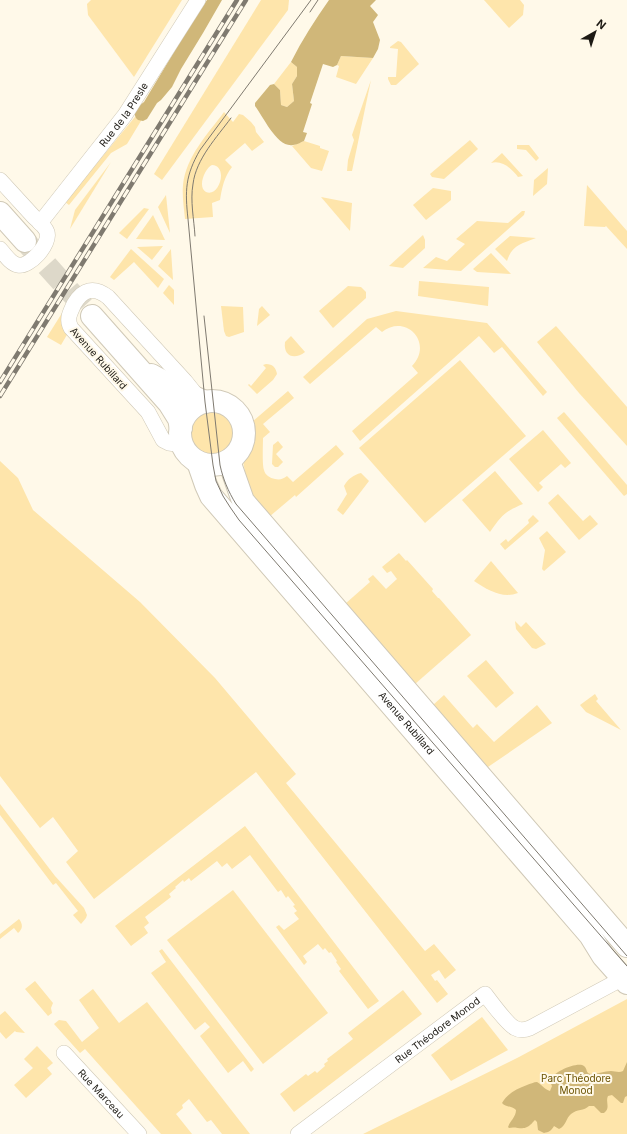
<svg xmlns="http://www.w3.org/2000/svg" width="627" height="1134" viewBox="0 0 627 1134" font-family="Inter,sans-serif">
  <rect width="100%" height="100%" fill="#fff9e9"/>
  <g fill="#fee5ab" fill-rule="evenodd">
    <polygon points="91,0 182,0 134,77 88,15 87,4"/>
    <polygon points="261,0 289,0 288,10 162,180 154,174"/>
    <polygon points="484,0 520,0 524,5 523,15 509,28"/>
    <polygon points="398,41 401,42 419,64 396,85 391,85 388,79 388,77 396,77 398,49 390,48 390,47"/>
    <polygon points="341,56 373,58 356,84 336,77 339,66 337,65"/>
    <polygon points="291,62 297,67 297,76 292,84 294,101 287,107 281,105 280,90 274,84"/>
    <polygon points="167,78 127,144 111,153 69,205 65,202"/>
    <polygon points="371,80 352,171 347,171 348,160 354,140 352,135"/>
    <path d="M224 112 233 122 239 114 243 115 251 122 255 127 256 132 264 142 252 151 245 143 225 160 232 167C224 177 222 188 220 200L212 203 213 217 185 219C184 208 182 196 183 185 186 156 208 134 224 112ZM212 165C229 166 219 198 206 192 197 187 205 168 212 165Z"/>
    <polygon points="470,140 478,149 444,179 432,177 430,174"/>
    <polygon points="304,141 320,146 320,148 329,151 322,171 311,168 292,146"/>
    <polygon points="517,145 529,145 539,158 536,161 526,150 517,149"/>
    <path d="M502 153 523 176 518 177C511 168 502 160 491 163Z"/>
    <polygon points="111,162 70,229 75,210"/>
    <polygon points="548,168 547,184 533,196 534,180"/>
    <polygon points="587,185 627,231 627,249 606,226 605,227 584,226"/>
    <polygon points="433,188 451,191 451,200 426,220 413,205"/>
    <polygon points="166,195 170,233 158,207"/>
    <polygon points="321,197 352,203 350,231"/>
    <polygon points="144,208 149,209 127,239 119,233"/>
    <polygon points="522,211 525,211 524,215 461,271 423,268 436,257 447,261 465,244 456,239 477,221 508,223"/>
    <polygon points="153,215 165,240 136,239"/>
    <polygon points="423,235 425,240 425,248 403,268 389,266"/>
    <path d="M510 236 536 238C521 244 512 245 507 261L495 249Z"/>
    <polygon points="163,246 152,260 137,247"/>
    <polygon points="131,249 164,279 158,288 134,262 114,280 110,277"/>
    <polygon points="171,249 171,250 173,280 158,266"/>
    <polygon points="491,253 511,274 477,272 473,269"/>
    <polygon points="419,281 489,287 488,306 418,296"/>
    <polygon points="169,285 174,290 174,305 163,293"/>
    <polygon points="348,286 361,287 366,292 366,298 333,328 319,311"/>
    <polygon points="221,306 243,307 244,332 229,337 226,336 224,331"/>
    <polygon points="262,306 270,315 257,326 259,309"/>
    <path d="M396 311 487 323 547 392 543 396 502 347 494 353 479 336 360 441 352 431 418 373 412 366C434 343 406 313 382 332L376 327 310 384 303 377 367 319Z"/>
    <polygon points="62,313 61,322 68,333 61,345 47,337"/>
    <polygon points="556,326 627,407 627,446 579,393 537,342"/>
    <path d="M291 336 305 352C295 360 283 357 285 342Z"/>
    <polygon points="460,360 526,436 425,523 359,448"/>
    <path d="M266 364C273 364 276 368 277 374L273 380 257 394 248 385 249 384 251 386 266 368 263 365Z"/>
    <path d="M288 391 294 398 263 424 270 432 263 438C263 445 262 464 264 470 265 475 270 478 275 479 280 480 283 479 287 476L293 482 336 445 344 454 296 497 295 495 269 517 253 497 245 472 243 461C252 449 255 437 252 422Z"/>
    <circle cx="212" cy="433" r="22"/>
    <polygon points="564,412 627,485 627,494 624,496 557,418"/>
    <polygon points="543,430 571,463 565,468 561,464 539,483 543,487 538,492 509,459"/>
    <polygon points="278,441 283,447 276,454 283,462 278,467 275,467 272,464 273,445"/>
    <polygon points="0,461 18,478 33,510 140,602 215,678 296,774 286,783 425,951 434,944 456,970 445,979 439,970 431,975 435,981 437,980 448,994 437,1003 256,772 94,899 66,862 78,851 53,817 40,828 0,776"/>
    <path d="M495 471 523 504C504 512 502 515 490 532L462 500Z"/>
    <path d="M361 473 369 481 343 515 337 510 347 494 344 486C348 479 353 475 361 473Z"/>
    <polygon points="558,494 583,521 590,515 598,524 579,540 548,503"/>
    <polygon points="533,515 539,521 505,550 500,544 506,539 508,542 529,523 528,520"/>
    <polygon points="547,531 566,552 544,571 542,569 545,550 539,538"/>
    <polygon points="399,553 406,561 407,560 433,589 432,591 438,598 439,598 471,635 415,684 345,604 370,582 368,579 373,575 386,589 397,579 391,571 387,573 382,567"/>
    <path d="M491 561 518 593C503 599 487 590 474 581Z"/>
    <polygon points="515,621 521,627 526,622 546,644 536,649 532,648 516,629"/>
    <polygon points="486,660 514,693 496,708 467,676"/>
    <polygon points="595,694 598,699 596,701 621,730 586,712 580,705"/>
    <polygon points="444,695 473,728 477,724 494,742 537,705 552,723 488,767 433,705"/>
    <polygon points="0,804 55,876 84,908 87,915 86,918 81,924 73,915 78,911 56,883 53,885 0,815"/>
    <polygon points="245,826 379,1001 368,1009 339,971 341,969 336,962 337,961 331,952 329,953 325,948 323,950 318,944 303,956 307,962 304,965 276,927 279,925 284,930 299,919 294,913 297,911 293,906 295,905 288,896 286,898 281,890 278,892 250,855 232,869 227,863 222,867 217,861 191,881 189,878 184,882 183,880 175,887 176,888 169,894 171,897 145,917 149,923 144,927 148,933 131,946 115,926"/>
    <polygon points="233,890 328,1013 263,1064 167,940"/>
    <path d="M19 919C23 924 23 929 18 933L14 928 0 939V934Z"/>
    <polygon points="162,949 254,1069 251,1072 243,1061 228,1073 200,1036 210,1027 205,1022 195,1030 151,973 166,962 159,951"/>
    <polygon points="35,981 53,1003 51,1008 52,1013 48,1016 25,989"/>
    <polygon points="93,989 119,1023 147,1002 250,1134 222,1134 211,1120 207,1122 189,1099 182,1105 183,1108 176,1114 192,1134 161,1134 85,1049 80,1053 54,1024 59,1020 66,1021 82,1042 99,1028 79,1000"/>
    <polygon points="403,990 422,1014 294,1112 280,1094 306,1074 308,1076 315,1071 317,1073 325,1066 324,1064 328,1061 327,1059 353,1039 348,1033"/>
    <polygon points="627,999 627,1134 363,1134 519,1057"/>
    <polygon points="5,1011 25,1033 16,1032 15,1031 6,1039 0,1032 0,1015"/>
    <polygon points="482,1017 508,1050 451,1081 431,1055"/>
    <polygon points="37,1046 53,1063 47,1068 52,1074 26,1098 14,1085 33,1068 24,1059"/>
  </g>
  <g fill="#d0b779">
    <polygon points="207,0 222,0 203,33 181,69 172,87 161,100 157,103 147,119 143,121 138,120 136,118 134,113 135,109 144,102 180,42"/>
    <path d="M329 0H376L370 6 378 15 373 22 380 40 378 49 373 58 341 56 337 65 333 67 323 64 310 103 312 104 303 132 307 133 304 141C301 142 297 145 293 145 277 148 263 116 255 106V103L270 85 274 84 280 90 281 105 287 107 294 101 292 84 297 76V67L291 62C302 40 315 20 329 0Z"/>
    <path d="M627 1062V1096L625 1097 623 1103H621L612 1095 608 1096C605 1102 611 1108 604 1113H601L594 1106H589C584 1111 577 1109 571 1114 566 1118 566 1126 559 1129L554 1126C551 1131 549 1132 544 1133L538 1130 537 1122 535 1120C533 1122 530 1126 527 1127 522 1130 515 1126 509 1128L508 1127C510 1121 516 1117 516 1110 512 1106 505 1107 502 1103 508 1093 516 1089 527 1085 530 1084 534 1082 537 1082 540 1083 545 1090 550 1091L552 1086C551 1084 550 1082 551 1080 552 1072 578 1061 584 1066 588 1069 585 1074 592 1074 599 1074 604 1071 611 1071 615 1071 619 1073 623 1071Z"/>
  </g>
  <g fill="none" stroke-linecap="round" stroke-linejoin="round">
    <polyline stroke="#ddd8c9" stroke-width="22" stroke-dasharray="22 11" stroke-linecap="butt" points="25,241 92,316"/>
    <defs>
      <g id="street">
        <path d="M0 180C11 192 22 204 33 216 38 221 45 226 47 232 51 244 29 268 18 265 11 264 5 255 0 249"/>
        <path id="s1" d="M40 223 125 115 198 0"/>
        <path d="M183 445 169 443 163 440 148 412 71 328C66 319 70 313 74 304 83 289 94 286 108 297L185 381 197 396"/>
        <path id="s2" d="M64 1053 139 1134"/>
        <path id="s3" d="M298 1134 485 994C491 1002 508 1025 515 1028 520 1031 525 1030 530 1028L627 976"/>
      </g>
      <g id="primary">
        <polyline points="0,213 25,241"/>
        <polyline points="92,316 169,403 179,419 181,428"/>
        <polyline points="151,375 180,391 205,402"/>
        <circle cx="212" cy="433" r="32"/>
        <polyline points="229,461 243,501 627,946"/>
        <path id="s4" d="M198 462 206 485 211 496 590 935 603 956 627 983"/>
      </g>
    </defs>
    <use href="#street" stroke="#d0c9b7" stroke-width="16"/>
    <use href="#primary" stroke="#d0c9b7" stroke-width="24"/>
    <use href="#street" stroke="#fff" stroke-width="15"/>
    <use href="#primary" stroke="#fff" stroke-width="22"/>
    <g stroke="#7f7a70" stroke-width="1">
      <path d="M311 0 200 150C185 176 185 191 188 219L205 402 213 465 216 481 223 496 230 507 239 520 627 966"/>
      <polyline points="310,12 318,0"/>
      <path d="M195 236C194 219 190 201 193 184 196 159 217 137 231 118"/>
      <path d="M204 316 220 465C223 479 228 491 236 504L627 956"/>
    </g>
    <defs>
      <g id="rail">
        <polyline points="0,382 237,0"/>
        <polyline points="0,396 246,0"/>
      </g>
    </defs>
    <use href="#rail" stroke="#7f7a70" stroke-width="4.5"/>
    <use href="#rail" stroke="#fff9e9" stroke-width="3" stroke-dasharray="9" stroke-linecap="butt"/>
  </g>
  <g text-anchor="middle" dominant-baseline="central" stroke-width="4" stroke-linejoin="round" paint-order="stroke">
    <g font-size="10" fill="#1d1a14" stroke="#fff9e9">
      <text stroke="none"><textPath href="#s1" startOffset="137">Rue de la Presle</textPath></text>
      <text transform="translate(99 358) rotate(48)">Avenue Rubillard</text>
      <text stroke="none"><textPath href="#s4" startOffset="336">Avenue Rubillard</textPath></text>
      <text stroke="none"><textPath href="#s3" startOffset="174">Rue Théodore Monod</textPath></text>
      <text stroke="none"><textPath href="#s2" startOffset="55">Rue Marceau</textPath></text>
    </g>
    <g font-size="10" fill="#6a5100" stroke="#fff9e9">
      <text x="576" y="1078">Parc Théodore<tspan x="576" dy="12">Monod</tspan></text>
    </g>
  </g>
  <g transform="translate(595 32) rotate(39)" stroke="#fff9e9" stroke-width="3" paint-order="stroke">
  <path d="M0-3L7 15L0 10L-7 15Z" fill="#1d1a14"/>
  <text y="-6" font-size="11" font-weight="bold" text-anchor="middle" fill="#1d1a14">N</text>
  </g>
</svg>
